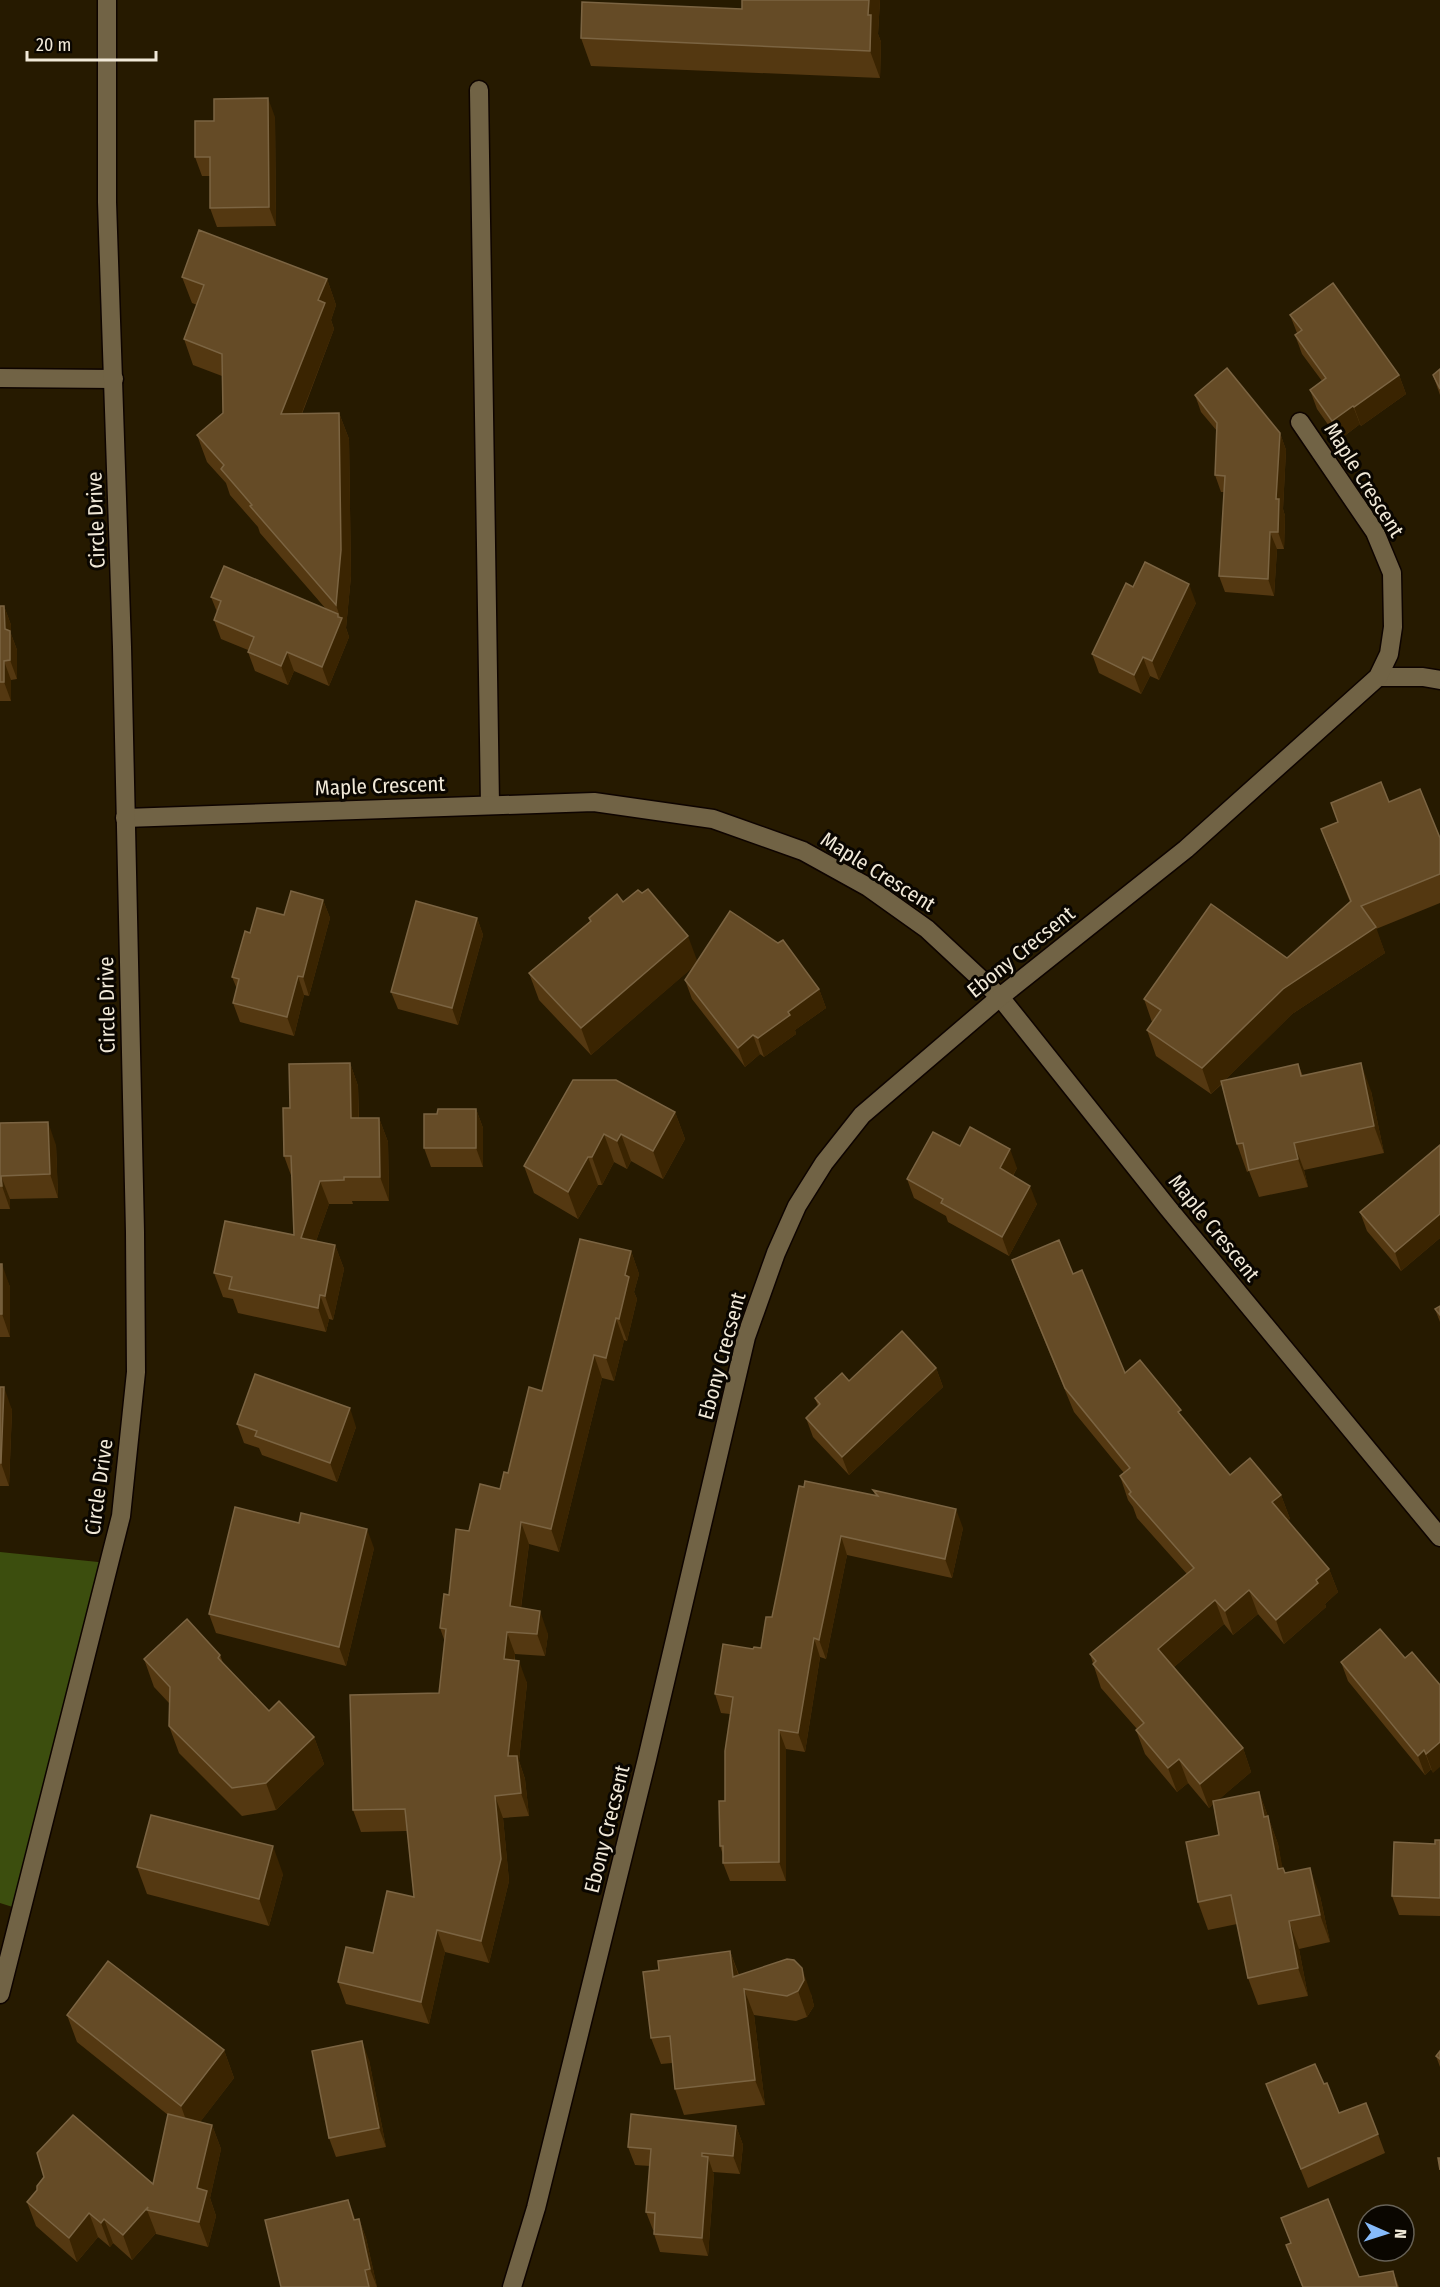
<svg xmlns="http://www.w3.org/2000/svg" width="1440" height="2287" viewBox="0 0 1440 2287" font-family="'Fira Sans Condensed',sans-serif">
  <rect width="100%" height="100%" fill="#261a00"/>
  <polygon fill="#3c4e0e" points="0,1552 108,1563 19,1909 0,1903"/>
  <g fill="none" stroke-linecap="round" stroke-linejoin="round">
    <defs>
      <polyline id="lane" points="479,90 490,805"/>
      <g id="street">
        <polyline points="0,378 114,379"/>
        <polyline points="1378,677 1423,677 1440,680"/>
        <polyline points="125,818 594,802 713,819 803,851 868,887 927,929 1000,997 1168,1208 1440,1537"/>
        <polyline points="0,1994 121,1516 136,1372 135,1232 122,647 107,202 107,0"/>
        <polyline points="512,2287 536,2208 647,1759 746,1337 776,1253 797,1206 824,1163 862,1115 1000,997 1186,849 1378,677 1389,654 1393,627 1392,573 1375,532 1300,422"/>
      </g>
    </defs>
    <use href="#lane" stroke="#0e0400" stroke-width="21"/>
    <use href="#street" stroke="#0e0400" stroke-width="21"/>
    <use href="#lane" stroke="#716345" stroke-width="18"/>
    <use href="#street" stroke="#716345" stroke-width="18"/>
  </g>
  <g fill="#543811">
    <polygon points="742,0 880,0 878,34 881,42 880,78 591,66 581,38 742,9"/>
    <polygon points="275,117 276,226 217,227 210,208 210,176 202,176 195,157 214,121"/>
    <polygon points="182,277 327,279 336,305 331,320 334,329 302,414 339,413 349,439 351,576 346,628 349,637 329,686 294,671 288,685 255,671 248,652 248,650 221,639 214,620 217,612 211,597 326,609 260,533 258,527 230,495 226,483 207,462 197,435 223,413 222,376 193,365 184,339 197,305 192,303"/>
    <polygon points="1290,315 1399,375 1406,394 1361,426 1360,424 1339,440 1317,409 1310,390 1322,381 1302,354 1295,335 1297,333"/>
    <polygon points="1440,369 1440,395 1433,375"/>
    <polygon points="1195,395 1280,433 1286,450 1283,509 1285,516 1284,549 1277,549 1274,596 1225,592 1219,576 1224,492 1221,492 1215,475 1217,431 1201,412"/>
    <polygon points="1133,587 1196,603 1159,680 1150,676 1141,694 1099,673 1092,654"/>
    <polygon points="0,606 4,606 11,625 11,634 17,650 17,679 11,680 11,701 0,701"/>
    <polygon points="1389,802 1440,838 1440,903 1376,929 1385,953 1292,1014 1225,1080 1298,1064 1303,1076 1371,1091 1384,1153 1304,1170 1308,1187 1259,1197 1249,1171 1247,1172 1237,1144 1222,1084 1211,1094 1156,1056 1147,1030 1152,1022 1144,999 1287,958 1350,902 1321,829 1338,822 1331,803"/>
    <polygon points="323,900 330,918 309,996 304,995 294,1036 240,1022 233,1003 237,989 232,977 284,915"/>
    <polygon points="477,918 483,935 458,1025 398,1009 391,992"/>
    <polygon points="589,918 697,962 819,989 826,1008 795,1030 796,1034 764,1057 760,1054 745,1067 692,999 685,980 694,966 591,1055 539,1000 529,973 590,921"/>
    <polygon points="350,1063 358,1086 359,1118 379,1118 388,1142 389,1201 352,1201 353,1204 329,1204 316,1241 335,1245 344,1269 333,1320 329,1319 326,1332 238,1313 233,1299 223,1297 214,1273 294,1235 292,1178 284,1156 290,1108"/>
    <polygon points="573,1080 675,1112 685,1139 663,1179 631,1161 627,1169 614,1162 602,1185 598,1185 578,1219 534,1193 524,1166"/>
    <polygon points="476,1109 483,1128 483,1167 431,1167 424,1148 437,1114"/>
    <polygon points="0,1123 56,1145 58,1198 10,1199 10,1209 0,1209"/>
    <polygon points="1440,1145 1440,1238 1401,1271 1367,1231 1360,1212"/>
    <polygon points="960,1146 1017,1168 1013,1176 1037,1204 1009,1256 948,1222 946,1216 914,1198 907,1179"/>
    <polygon points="631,1251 639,1274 634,1292 637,1299 627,1341 624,1340 614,1381 602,1378 559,1552 529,1544 521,1608 548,1634 545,1656 515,1654 515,1660 527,1683 519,1761 525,1779 529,1816 503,1818 509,1881 489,1963 445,1952 429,2024 346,2004 338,1982 373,1953 414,1897 407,1831 361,1832 353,1810 439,1693 445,1642 440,1628 449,1595 469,1531 500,1489 508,1473 542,1391"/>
    <polygon points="1012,1260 1073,1274 1125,1373 1184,1418 1230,1475 1281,1495 1290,1519 1287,1520 1329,1569 1338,1592 1325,1604 1326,1607 1284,1644 1258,1614 1233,1635 1224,1624 1174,1667 1243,1748 1251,1772 1218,1800 1259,1792 1278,1844 1282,1868 1283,1868 1285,1873 1320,1896 1330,1942 1299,1949 1308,1996 1258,2005 1248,1978 1237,1924 1208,1930 1198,1902 1219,1835 1213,1804 1209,1808 1188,1783 1177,1792 1145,1754 1136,1730 1137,1729 1101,1688 1090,1654 1187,1574 1137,1518 1133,1507 1128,1500 1120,1476 1124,1473 1074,1412 1021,1284"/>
    <polygon points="0,1264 10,1287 10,1337 0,1337"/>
    <polygon points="1440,1306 1440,1322 1435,1309"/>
    <polygon points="936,1368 943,1387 849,1475 813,1437 806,1418 818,1406 815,1398 849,1381"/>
    <polygon points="0,1387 12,1410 9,1486 0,1486"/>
    <polygon points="237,1424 356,1427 337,1482 262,1455 259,1448 244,1443"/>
    <polygon points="804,1487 875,1495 873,1490 963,1528 952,1578 847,1555 826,1659 820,1657 805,1752 786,1749 786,1881 730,1881 723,1863 723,1855 720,1846 725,1801 730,1714 721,1713 715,1694 753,1649 761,1648 772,1617"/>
    <polygon points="374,1548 346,1666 216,1633 209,1614"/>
    <polygon points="220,1655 223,1663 269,1711 314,1737 324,1764 276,1810 242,1816 179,1753 169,1726 169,1703 154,1687 144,1659"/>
    <polygon points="1405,1658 1433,1773 1431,1769 1425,1775 1348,1681 1341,1662"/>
    <polygon points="1440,1840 1440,1916 1399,1915 1392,1896"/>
    <polygon points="137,1867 283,1874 269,1926 147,1894"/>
    <polygon points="730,1951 739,1975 811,1994 814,2006 807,2017 796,2021 754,2015 765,2105 684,2115 675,2089 672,2063 661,2064 651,2038 659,1970"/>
    <polygon points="67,2015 224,2050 234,2078 200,2122 212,2125 221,2149 210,2198 216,2216 208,2247 156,2234 156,2233 132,2260 113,2243 110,2247 98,2237 77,2262 36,2226 27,2202 37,2190 44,2177 153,2184 168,2115 77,2042"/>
    <polygon points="1440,2051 1440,2067 1436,2056"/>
    <polygon points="369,2060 386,2147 336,2157 329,2138"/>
    <polygon points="1266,2084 1324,2084 1339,2113 1378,2134 1385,2153 1308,2188"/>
    <polygon points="736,2126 743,2145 740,2174 713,2172 714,2175 708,2256 660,2252 654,2234 654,2230 653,2230 646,2212 650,2166 635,2165 628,2147"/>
    <polygon points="1281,2218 1359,2277 1393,2271 1399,2287 1302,2287 1286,2245 1291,2243"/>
    <polygon points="359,2219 366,2238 377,2287 281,2287 355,2220"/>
  </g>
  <g fill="#3a2401">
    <polygon points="869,0 880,0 878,34 881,42 880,78 870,51 868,15"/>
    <polygon points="268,98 275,117 276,226 269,207"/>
    <polygon points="327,279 336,305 331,320 334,329 291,441 281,414 318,300"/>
    <polygon points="1399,375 1406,394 1361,426 1354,407"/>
    <polygon points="1353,406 1360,424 1339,440 1332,421"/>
    <polygon points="339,413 349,439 351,576 346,628 349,637 329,686 322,667 338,614 341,622 341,620 336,605"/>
    <polygon points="1280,433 1286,450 1283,509 1285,516 1284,549 1278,532 1276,499"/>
    <polygon points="1270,532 1277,549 1274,596 1268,579"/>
    <polygon points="1189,584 1196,603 1159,680 1152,661"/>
    <polygon points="4,606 11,625 11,634 17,650 17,679 10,660 5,629"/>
    <polygon points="287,652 294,671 288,685 281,666"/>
    <polygon points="1143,657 1150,676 1141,694 1134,675"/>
    <polygon points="4,661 11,680 11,701 4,682"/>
    <polygon points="323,900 330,918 309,996 303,977"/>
    <polygon points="477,918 483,935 458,1025 452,1008"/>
    <polygon points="1376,927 1385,953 1292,1014 1211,1094 1202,1068 1283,989"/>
    <polygon points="688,936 698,963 591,1055 581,1028"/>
    <polygon points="298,976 304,995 294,1036 287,1017"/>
    <polygon points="819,989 826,1008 795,1030 796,1034 764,1057 758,1038 788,1012"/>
    <polygon points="753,1035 760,1054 745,1067 738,1048"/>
    <polygon points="350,1063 358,1086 359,1142 351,1118"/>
    <polygon points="1361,1063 1371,1091 1384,1153 1374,1126"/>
    <polygon points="476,1109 483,1128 483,1167 476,1148"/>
    <polygon points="675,1112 685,1139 663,1179 653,1151"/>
    <polygon points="379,1118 388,1142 389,1201 380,1177"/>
    <polygon points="48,1122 56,1145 58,1198 50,1174"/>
    <polygon points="604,1134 614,1162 602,1185 592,1157"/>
    <polygon points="621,1134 631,1161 627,1169 617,1141"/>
    <polygon points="1294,1143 1304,1170 1308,1187 1298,1159"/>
    <polygon points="1010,1149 1017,1168 1006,1187 1000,1168"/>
    <polygon points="588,1157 598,1185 578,1219 568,1192"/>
    <polygon points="1,1176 10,1199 10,1209 2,1186"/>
    <polygon points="320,1181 329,1204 309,1261 301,1238"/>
    <polygon points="1030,1186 1037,1204 1009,1256 1002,1237"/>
    <polygon points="1440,1214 1440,1238 1401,1271 1395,1252"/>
    <polygon points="335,1245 344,1269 333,1320 325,1296"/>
    <polygon points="631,1251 639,1274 634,1292 637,1299 627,1341 619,1319 625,1275"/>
    <polygon points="2,1264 10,1287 10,1337 2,1314"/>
    <polygon points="320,1295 329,1319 326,1332 318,1308"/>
    <polygon points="616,1318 624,1340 614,1381 606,1358"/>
    <polygon points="594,1355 602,1378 559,1552 551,1529"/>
    <polygon points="936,1368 943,1387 849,1475 842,1457"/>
    <polygon points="4,1387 12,1410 9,1486 1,1463"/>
    <polygon points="350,1408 356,1427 337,1482 330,1463"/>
    <polygon points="1281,1495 1290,1519 1281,1526 1272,1502"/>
    <polygon points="956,1509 963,1528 952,1578 945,1559"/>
    <polygon points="521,1522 529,1544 518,1629 510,1606"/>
    <polygon points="367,1529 374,1548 346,1666 339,1647"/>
    <polygon points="841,1536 847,1555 826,1659 819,1640"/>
    <polygon points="1329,1569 1338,1592 1325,1604 1326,1607 1284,1644 1276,1620 1316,1580"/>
    <polygon points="1249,1590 1258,1614 1233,1635 1225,1611"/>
    <polygon points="1215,1600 1224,1624 1167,1673 1158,1649"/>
    <polygon points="540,1611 548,1634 545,1656 537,1634"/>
    <polygon points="507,1632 515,1654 512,1682 504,1659"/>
    <polygon points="814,1638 820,1657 805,1752 798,1733"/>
    <polygon points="519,1661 527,1683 519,1761 525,1779 529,1816 508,1756"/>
    <polygon points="779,1730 786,1749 786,1881 779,1862"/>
    <polygon points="314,1737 324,1764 276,1810 266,1783"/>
    <polygon points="1440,1742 1440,1767 1433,1773 1426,1754"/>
    <polygon points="1243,1748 1251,1772 1209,1808 1200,1784"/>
    <polygon points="1424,1750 1431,1769 1425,1775 1418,1756"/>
    <polygon points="1179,1759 1188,1783 1177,1792 1168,1768"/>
    <polygon points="1259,1792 1278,1844 1288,1896 1278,1869 1264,1817"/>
    <polygon points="495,1796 503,1818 509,1881 489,1963 481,1941"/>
    <polygon points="273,1846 283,1874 269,1926 259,1899"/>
    <polygon points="1310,1868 1320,1896 1330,1942 1320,1915"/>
    <polygon points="1289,1921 1299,1949 1308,1996 1298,1968"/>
    <polygon points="437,1930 445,1952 429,2024 421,2002"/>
    <polygon points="730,1951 739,1977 733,1977"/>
    <polygon points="802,1968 811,1994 814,2006 807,2017 798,1991"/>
    <polygon points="744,1989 754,2015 765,2105 755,2080"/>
    <polygon points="362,2041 369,2060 386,2147 379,2128"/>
    <polygon points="224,2050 234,2078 191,2134 181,2106"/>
    <polygon points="212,2125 221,2149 210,2198 216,2216 208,2247 199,2222 197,2188"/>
    <polygon points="736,2126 743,2145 740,2174 733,2156"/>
    <polygon points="702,2153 707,2166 708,2157 714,2175 708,2256 702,2238"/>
    <polygon points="348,2200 355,2218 360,2239 354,2220"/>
    <polygon points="148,2207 147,2210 156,2233 132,2260 123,2235"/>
    <polygon points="89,2213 98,2237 77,2262 69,2238"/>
    <polygon points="104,2219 113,2243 110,2247 101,2223"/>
    <polygon points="359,2219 366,2238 377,2287 370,2269"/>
  </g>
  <g fill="#654b26" stroke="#7b6442" stroke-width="1.5">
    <polygon points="742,0 869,0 868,15 871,15 870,51 581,38 582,2 742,9"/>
    <polygon points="268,98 269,207 210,208 210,157 195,157 195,121 214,121 214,99"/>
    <polygon points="199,230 327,279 318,300 325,303 281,414 339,413 341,550 336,605 250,506 252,505 221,469 224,465 197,435 223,413 222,354 184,339 204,285 182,277"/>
    <polygon points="1333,283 1399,375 1354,407 1353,406 1332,421 1310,390 1326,378 1295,335 1302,330 1290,315"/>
    <polygon points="1227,368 1280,433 1276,499 1279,499 1278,532 1270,532 1268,579 1219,576 1225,476 1215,475 1217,423 1195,395"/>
    <polygon points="1440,369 1440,389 1433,375"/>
    <polygon points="1145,562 1189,584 1152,661 1143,657 1134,675 1092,654 1126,583 1133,587"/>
    <polygon points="224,566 338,614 338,617 342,618 322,667 287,652 281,666 248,652 254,637 214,620 221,601 211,597"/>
    <polygon points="0,606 4,606 5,629 10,631 10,660 4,661 4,682 0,682"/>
    <polygon points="1381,782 1389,802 1420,789 1440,838 1440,874 1361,906 1376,927 1283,989 1202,1068 1147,1030 1161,1010 1144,999 1211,904 1287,958 1351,901 1321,829 1338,822 1331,803"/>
    <polygon points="648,889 688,936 581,1028 529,973 591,921 589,918 617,894 623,902 638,890 642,893"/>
    <polygon points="291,891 323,900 303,977 298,976 287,1017 233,1003 239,979 232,977 245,931 250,933 257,908 284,915"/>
    <polygon points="416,901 477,918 452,1008 391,992"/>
    <polygon points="730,911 778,943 783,940 819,989 788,1012 790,1015 758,1038 753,1035 738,1048 685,980"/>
    <polygon points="350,1063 351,1118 379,1118 380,1177 344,1177 344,1180 320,1181 301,1238 335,1245 325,1296 320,1295 318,1308 229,1289 232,1277 214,1273 225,1221 294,1235 291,1156 284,1156 283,1108 290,1108 289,1064"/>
    <polygon points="1361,1063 1374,1126 1294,1143 1298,1159 1249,1170 1243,1143 1237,1144 1221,1081 1298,1064 1301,1076"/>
    <polygon points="573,1080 616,1080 675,1112 653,1151 621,1134 617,1141 604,1134 592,1157 588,1157 568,1192 524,1166"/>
    <polygon points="438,1109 476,1109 476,1148 424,1148 424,1114 437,1114"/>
    <polygon points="48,1122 50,1174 1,1176 2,1186 0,1186 0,1123"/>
    <polygon points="970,1127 1010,1149 1000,1168 1030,1186 1002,1237 941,1203 943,1199 907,1179 933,1132 960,1146"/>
    <polygon points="1440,1145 1440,1214 1395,1252 1360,1212"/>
    <polygon points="580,1239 631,1251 625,1275 629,1277 619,1319 616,1318 606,1358 594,1355 551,1529 521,1522 510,1606 540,1611 537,1634 507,1632 504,1659 519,1661 508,1756 517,1756 521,1793 495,1796 501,1859 481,1941 437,1930 421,2002 338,1982 346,1947 373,1953 387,1891 414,1897 405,1809 353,1810 350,1695 439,1693 446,1629 440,1628 444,1594 449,1595 456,1529 469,1531 480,1484 500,1489 504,1472 508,1473 529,1387 542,1391"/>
    <polygon points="1059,1240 1073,1274 1082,1270 1125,1373 1140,1360 1181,1410 1178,1412 1230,1475 1250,1458 1281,1495 1272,1502 1329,1569 1316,1580 1318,1583 1276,1620 1249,1590 1225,1611 1215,1600 1158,1649 1243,1748 1200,1784 1179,1759 1168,1768 1136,1730 1144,1723 1093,1664 1096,1661 1090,1654 1194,1568 1129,1494 1131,1492 1120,1476 1130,1468 1065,1388 1012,1260"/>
    <rect x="0" y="1264" width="2" height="50"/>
    <polygon points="1440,1306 1440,1315 1435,1309"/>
    <polygon points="902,1331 936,1368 842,1457 806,1418 820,1404 815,1398 842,1373 849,1381"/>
    <polygon points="255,1374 350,1408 330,1463 255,1436 257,1431 237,1424"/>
    <polygon points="0,1387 4,1387 1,1463 0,1463"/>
    <polygon points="805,1481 878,1496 873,1490 956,1509 945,1559 841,1536 819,1640 814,1638 798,1733 779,1730 779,1862 723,1863 723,1846 720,1846 719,1801 725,1801 725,1751 733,1697 715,1694 723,1644 753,1649 754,1647 761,1648 766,1617 772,1617 799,1486 804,1487"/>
    <polygon points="235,1507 299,1523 301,1513 367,1529 339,1647 209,1614"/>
    <polygon points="187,1619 220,1655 218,1658 269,1711 279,1701 314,1737 266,1783 232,1788 169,1726 170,1687 144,1659"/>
    <polygon points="1380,1629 1405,1658 1412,1652 1440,1685 1440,1742 1426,1754 1424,1750 1418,1756 1341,1662"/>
    <polygon points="1259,1792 1264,1817 1268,1816 1278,1869 1283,1868 1285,1873 1310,1868 1320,1915 1289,1921 1298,1968 1248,1978 1231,1895 1198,1902 1186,1842 1219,1835 1213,1801"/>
    <polygon points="151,1815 273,1846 259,1899 137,1867"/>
    <polygon points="1435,1840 1440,1840 1440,1898 1392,1896 1394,1842 1435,1844"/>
    <polygon points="730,1951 733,1977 787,1959 794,1960 802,1968 804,1980 798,1991 787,1996 744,1989 755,2080 675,2089 670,2036 651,2038 643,1972 659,1970 658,1961"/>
    <polygon points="108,1961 224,2050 181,2106 67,2015"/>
    <polygon points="362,2041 379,2128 329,2138 312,2051"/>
    <polygon points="1440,2051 1440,2059 1436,2056"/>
    <polygon points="1315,2064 1324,2084 1327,2083 1339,2113 1366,2103 1378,2134 1301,2169 1266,2084"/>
    <polygon points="168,2114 212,2125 197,2188 207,2191 199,2222 147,2210 148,2207 123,2235 104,2219 101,2223 89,2213 69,2238 27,2202 37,2190 37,2186 44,2177 37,2153 73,2115 153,2184"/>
    <polygon points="631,2114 736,2126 733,2156 702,2153 702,2156 708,2157 702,2238 654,2234 655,2213 646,2212 651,2149 628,2147"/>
    <polygon points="1438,2158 1440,2158 1440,2170"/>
    <polygon points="1328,2199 1359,2277 1393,2271 1397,2287 1303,2287 1286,2245 1291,2243 1281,2218"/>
    <polygon points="348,2200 354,2220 359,2219 370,2269 365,2270 369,2287 281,2287 265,2220"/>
  </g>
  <g text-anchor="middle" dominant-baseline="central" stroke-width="6" stroke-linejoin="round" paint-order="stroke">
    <g font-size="21" fill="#f1e9d8" stroke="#0a0600">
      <text transform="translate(1364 480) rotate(58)">Maple Crescent</text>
      <text transform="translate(96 520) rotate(-92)">Circle Drive</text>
      <text transform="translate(380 786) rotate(-2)">Maple Crescent</text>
      <text transform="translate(878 872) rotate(32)">Maple Crescent</text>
      <text transform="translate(1021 952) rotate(-39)">Ebony Crecsent</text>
      <text transform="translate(107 1005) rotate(-91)">Circle Drive</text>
      <text transform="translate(1214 1228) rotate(51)">Maple Crescent</text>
      <text transform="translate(722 1356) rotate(-75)">Ebony Crecsent</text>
      <text transform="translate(99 1487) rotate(-82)">Circle Drive</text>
      <text transform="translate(607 1829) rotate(-76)">Ebony Crecsent</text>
    </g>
  </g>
  <g transform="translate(1386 2233) rotate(93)"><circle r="28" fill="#0a0600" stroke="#666156" stroke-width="1.5"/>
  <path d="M0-4.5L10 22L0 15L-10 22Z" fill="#86bbfb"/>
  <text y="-9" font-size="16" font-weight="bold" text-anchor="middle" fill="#f1e9d8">N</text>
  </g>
  <path d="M27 51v9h129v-9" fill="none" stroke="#f1e9d8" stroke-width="3"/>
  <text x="36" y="51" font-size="18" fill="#f1e9d8" stroke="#0a0600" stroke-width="4.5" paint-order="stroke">20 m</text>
</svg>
